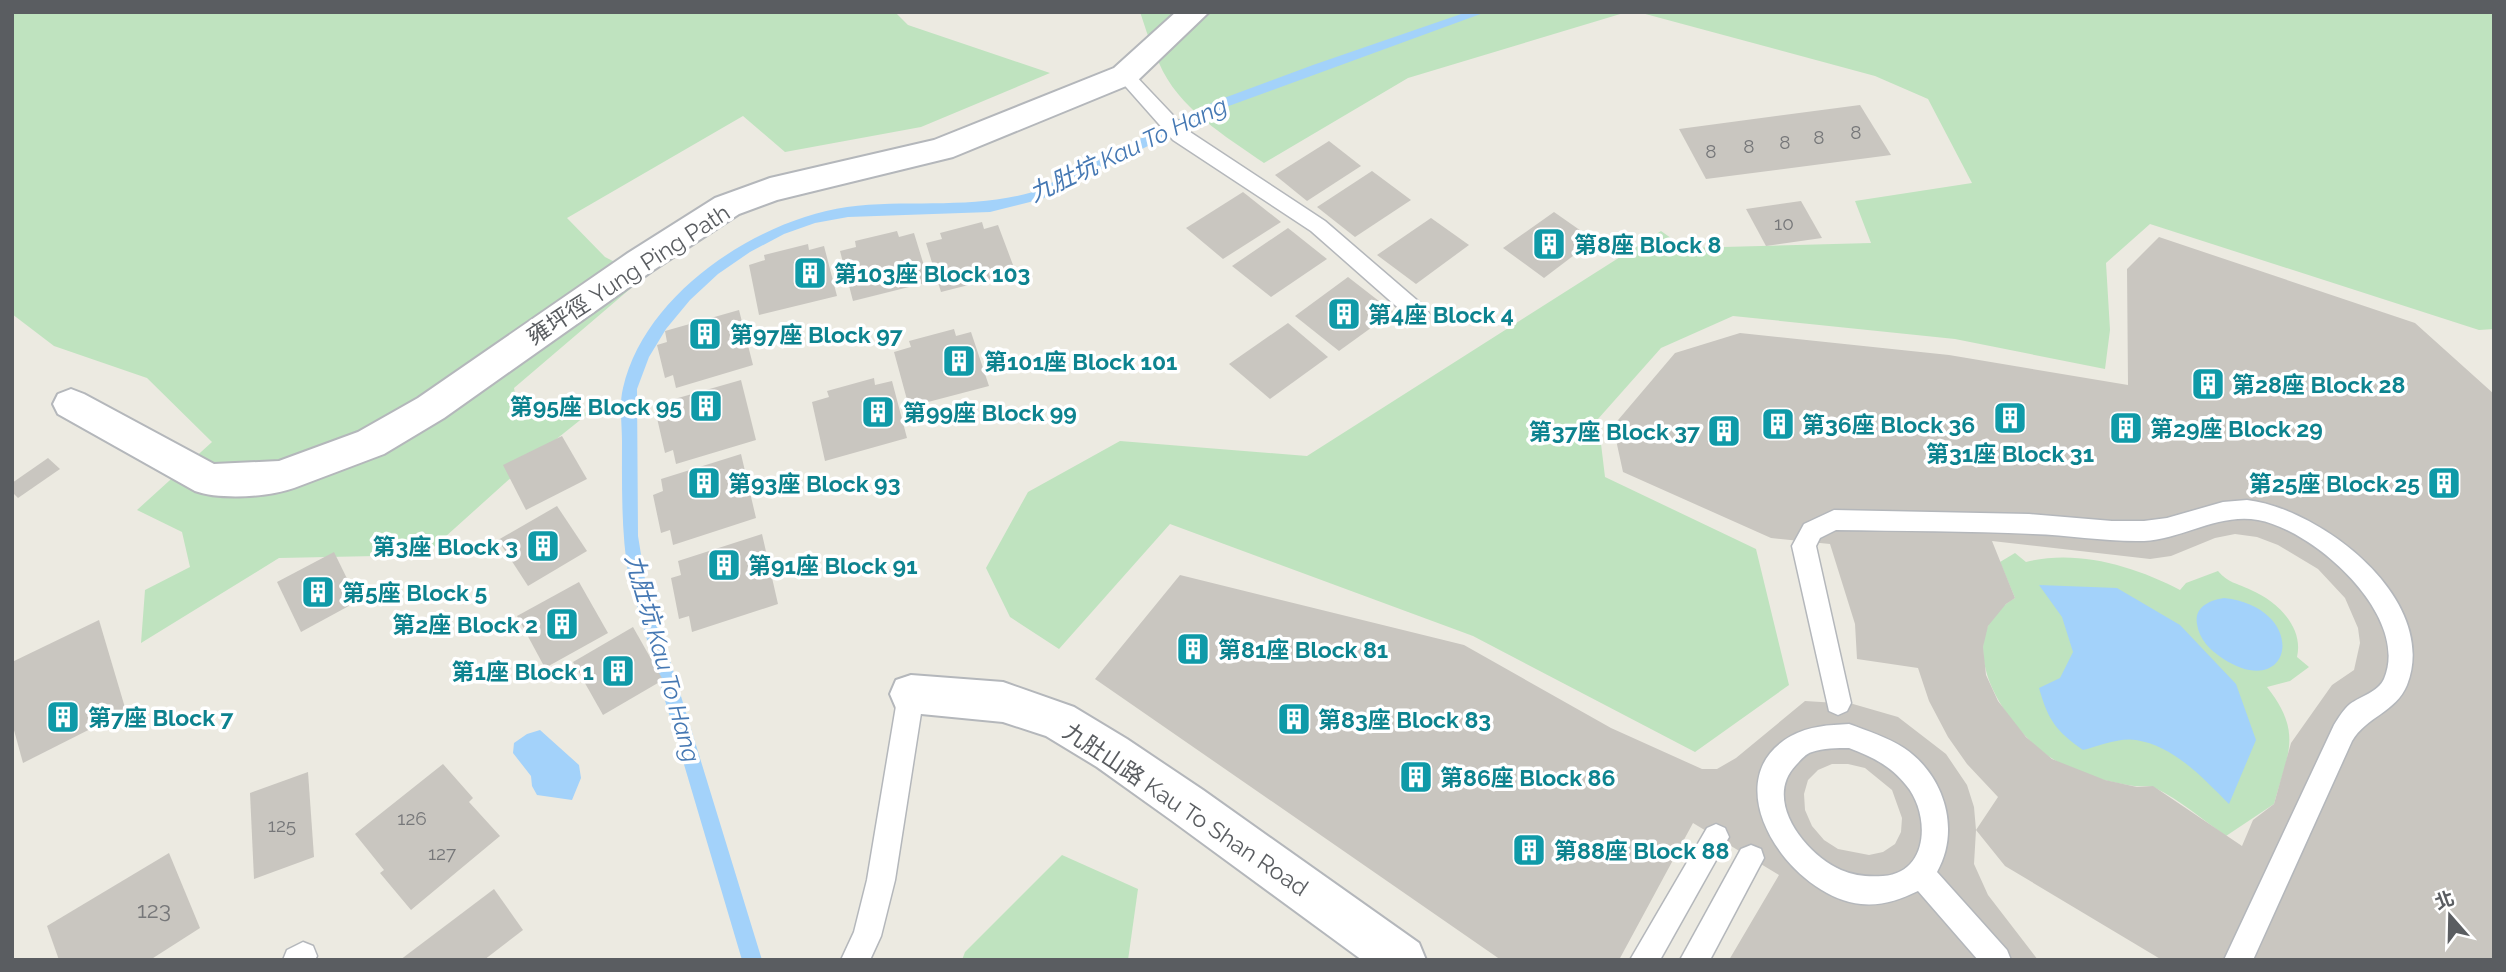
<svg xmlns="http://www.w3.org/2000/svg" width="2506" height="972" viewBox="0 0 2506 972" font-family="Raleway,'Noto Sans TC',sans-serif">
  <rect width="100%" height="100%" fill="#eceae1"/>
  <g fill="#bfe3bf">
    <polygon points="12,12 895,12 908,25 1050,73 921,127 785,152 743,116 567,218 605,257 644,277 514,388 517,405 589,413 534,457 425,555 279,558 141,643 145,590 190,567 182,532 137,510 212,442 147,378 54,346 12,314"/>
    <path d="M1140 12H1627L1408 78 1264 163C1225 136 1178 108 1159 63 1151 47 1146 29 1140 12Z"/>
    <polygon points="1638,12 2494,12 2494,329 2479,330 2150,224 2106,263 2110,330 2105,369 1955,339 1733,316 1661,348 1598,419 1605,477 1756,549 1789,685 1695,752 1473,636 1170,524 1059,649 1010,617 986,568 1028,492 1120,441 1307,456 1661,231 1685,248 1871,243 1855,201 1972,183 1928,99 1875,76"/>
    <path d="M2015 553 2026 562C2077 549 2134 566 2180 590L2186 583 2218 571C2228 583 2237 583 2251 590 2277 601 2304 627 2297 657L2309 667 2290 681 2267 687C2303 733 2288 753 2274 804L2226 836C2203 820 2180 800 2155 788 2149 785 2141 787 2134 786 2108 782 2075 774 2053 759 2005 729 1945 638 2015 598L2000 562Z"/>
    <polygon points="1062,855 1138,889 1128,960 962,960 965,952"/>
  </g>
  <g fill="#a3d2fa">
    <path d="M2039 585 2117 588 2180 625 2236 684 2256 740 2229 804C2203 778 2174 746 2136 740 2120 737 2098 746 2083 750 2056 731 2048 720 2039 688L2060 678 2073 652 2062 617Z"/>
    <path d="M2224 598C2311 608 2293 705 2222 658 2210 650 2199 639 2197 624 2194 607 2210 600 2224 598Z"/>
    <polygon points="540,730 579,765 581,778 572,800 537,795 532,786 531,776 513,753 514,743 527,734"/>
  </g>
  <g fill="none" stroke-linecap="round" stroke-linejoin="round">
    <path fill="#a3d2fa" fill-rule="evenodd" d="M1467 12H1486L1226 107 1042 199 990 212 848 217 815 223 784 234 750 252 718 274 690 300 666 329 649 357 637 389 638 536 645 579 762 960H742L629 579C621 533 622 488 622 441 622 424 619 404 623 388 644 294 757 220 847 207 910 199 971 210 1033 192L1216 101 1313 65Z"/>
  </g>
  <g fill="#c9c6c0" fill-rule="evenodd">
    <polygon points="1860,105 1891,155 1706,179 1679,129"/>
    <polygon points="1329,141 1361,166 1307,201 1275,175"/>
    <polygon points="1372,171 1411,200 1355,237 1317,207"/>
    <polygon points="1243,192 1281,222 1223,259 1186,228"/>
    <polygon points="1801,201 1822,238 1766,246 1746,209"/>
    <polygon points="1554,212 1594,240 1544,278 1503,248"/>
    <polygon points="1431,218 1469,245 1416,284 1377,255"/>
    <polygon points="982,222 984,229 998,225 1016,273 941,292 926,243 942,239 940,233"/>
    <polygon points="1288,228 1327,259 1271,297 1232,266"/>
    <polygon points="897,231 899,237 914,233 929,282 853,301 840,251 856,247 855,241"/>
    <path d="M2159 237 2415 323 2494 394V960H2162L2005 866 1976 830 1998 797 1967 764 1948 737 1929 701 1918 668 1857 659 1855 624 1830 544 1771 538 1623 472 1613 426 1675 353 1740 333 1949 355 2128 385 2127 269ZM2235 534 2257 537 2278 545 2318 569 2345 598 2358 628 2360 643 2354 670 2332 685 2291 743 2274 804 2253 820 2242 846 2153 786 2137 787 2105 780 2052 759 2026 737 1998 701 1986 675 1983 647 1988 626 2006 604 2015 598 1992 541 2150 559 2171 556 2215 538Z"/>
    <polygon points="808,244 809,250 824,246 837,296 759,315 749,265 765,260 764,255"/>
    <polygon points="1348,277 1393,312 1339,351 1295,316"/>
    <polygon points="739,310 753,365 676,388 673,375 665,378 657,345 667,342 665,331"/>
    <polygon points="1288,323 1328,357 1270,399 1229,364"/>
    <polygon points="954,329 956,336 971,332 989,386 909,407 894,352 911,347 909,341"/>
    <polygon points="874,378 875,385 892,381 907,438 825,461 812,402 829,397 827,391"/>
    <polygon points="741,380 756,440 676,464 673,450 665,453 657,418 666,415 664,402"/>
    <polygon points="562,436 587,479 526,510 503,465"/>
    <polygon points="741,454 756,518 673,545 670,530 661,533 653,495 663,491 661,479"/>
    <polygon points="48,458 60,469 18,498 12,492 12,483"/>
    <polygon points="557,506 587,551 528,586 498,540"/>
    <polygon points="762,534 778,604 692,632 689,616 679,619 671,578 681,575 678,561"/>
    <polygon points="334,552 358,601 301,632 277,582"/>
    <path d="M1180 575 1464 645 1611 728 1702 769H1717L1736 758 1805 701 1853 704 1898 717 1946 754 1967 785 1974 807 1976 830 1974 864 1988 895 2038 960H1729L1779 875 1693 823 1619 960H1501L1095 679ZM1832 764H1848L1865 768 1892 790 1902 818 1901 832 1895 844 1883 852 1869 855 1838 849 1824 840 1812 826 1805 810 1804 794 1808 780 1818 770Z"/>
    <polygon points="579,582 608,633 545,668 517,616"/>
    <polygon points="99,620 126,711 23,763 12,723 12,662"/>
    <polygon points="633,627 663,680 603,715 573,662"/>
    <polygon points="443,764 473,798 469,802 500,836 411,910 380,873 384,870 355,834"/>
    <polygon points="308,772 314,857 254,879 250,793"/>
    <polygon points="169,853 200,928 150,960 59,960 47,926"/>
    <polygon points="494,889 523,930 484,960 400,960"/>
  </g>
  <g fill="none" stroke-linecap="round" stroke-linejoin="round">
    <defs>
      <g id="lane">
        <polygon points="1125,69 1131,71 1187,130 1325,221 1426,308 1429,314 1426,320 1419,322 1412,320 1311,231 1173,140 1119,79 1116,75 1119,71"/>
        <path d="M2247 500C2322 509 2440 600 2407 685 2396 712 2366 717 2352 741L2253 960H2224L2334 725C2339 717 2343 710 2350 704 2361 696 2378 692 2384 679 2411 616 2314 530 2258 520 2218 513 2183 539 2144 541 2106 542 2070 535 2033 534 1967 531 1902 531 1836 530L1820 538 1816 546 1851 703 1847 711 1838 715 1829 711 1792 546 1804 524 1834 510 2029 514 2112 521H2144L2167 518 2223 502Z"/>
        <polygon points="911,683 920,686 924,694 895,880 881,936 870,960 841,960 854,932 867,880 898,694 902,686"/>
        <path d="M1849 724C1868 731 1887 737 1904 748 1944 775 1961 829 1937 872L2007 950 2011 960H1978L1918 891C1899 900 1882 906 1861 904 1790 897 1711 781 1791 736 1809 726 1829 725 1849 724ZM1849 748C1871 756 1891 766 1906 785 1930 813 1930 873 1883 876 1868 877 1855 876 1841 870 1806 855 1762 800 1796 765 1801 760 1805 754 1812 752 1823 748 1837 748 1849 748Z"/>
        <polygon points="1716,824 1725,828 1729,837 1660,960 1630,960 1707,828"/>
        <polygon points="1751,845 1761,849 1764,858 1710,960 1680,960 1741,849"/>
        <polygon points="303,942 313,946 317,956 315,960 283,960 287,950"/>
      </g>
      <g id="street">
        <path d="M1176 12H1209L1136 82 953 157 777 200 739 214 652 271 444 418 384 454 294 488C269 497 220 500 195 491L58 414 53 404 58 394 71 389 84 394 214 464 279 461 358 432 418 398 628 253 715 198 770 178 934 140 1114 68Z"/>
        <polygon points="911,675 1003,682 1074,707 1127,739 1203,790 1419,943 1426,960 1362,960 1171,820 1097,767 1046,736 1003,722 911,713 896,708 890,694 896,680"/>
      </g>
    </defs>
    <use href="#lane" stroke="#b4b7bb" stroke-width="3"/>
    <use href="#street" stroke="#b4b7bb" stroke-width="4"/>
    <use href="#lane" fill="#fff" fill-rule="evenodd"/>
    <use href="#street" fill="#fff" fill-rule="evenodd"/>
  </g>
  <defs>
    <symbol id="building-square" viewBox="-11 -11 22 22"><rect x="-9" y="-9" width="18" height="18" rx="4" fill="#0f9aa8" stroke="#fff"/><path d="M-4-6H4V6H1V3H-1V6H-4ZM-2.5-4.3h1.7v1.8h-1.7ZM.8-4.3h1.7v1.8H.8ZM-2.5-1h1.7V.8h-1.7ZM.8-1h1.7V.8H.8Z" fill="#fff"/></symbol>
  </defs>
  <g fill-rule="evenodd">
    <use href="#building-square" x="1530" y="225" width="38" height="38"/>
    <use href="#building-square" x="791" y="254" width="38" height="38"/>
    <use href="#building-square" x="1325" y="295" width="38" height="38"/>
    <use href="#building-square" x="686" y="315" width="38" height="38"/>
    <use href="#building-square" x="940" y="342" width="38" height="38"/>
    <use href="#building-square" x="2189" y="365" width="38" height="38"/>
    <use href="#building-square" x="687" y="387" width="38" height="38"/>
    <use href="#building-square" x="859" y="393" width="38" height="38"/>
    <use href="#building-square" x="1991" y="399" width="38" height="38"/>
    <use href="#building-square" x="1759" y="405" width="38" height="38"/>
    <use href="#building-square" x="2107" y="409" width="38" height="38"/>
    <use href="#building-square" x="1705" y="412" width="38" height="38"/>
    <use href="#building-square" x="685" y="464" width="38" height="38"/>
    <use href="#building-square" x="2425" y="464" width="38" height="38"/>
    <use href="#building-square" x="524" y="527" width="38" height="38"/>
    <use href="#building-square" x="705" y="546" width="38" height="38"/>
    <use href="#building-square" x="299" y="573" width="38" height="38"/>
    <use href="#building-square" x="543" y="605" width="38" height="38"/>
    <use href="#building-square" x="1174" y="630" width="38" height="38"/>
    <use href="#building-square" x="599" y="652" width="38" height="38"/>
    <use href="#building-square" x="44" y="698" width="38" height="38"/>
    <use href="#building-square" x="1275" y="700" width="38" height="38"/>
    <use href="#building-square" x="1397" y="758" width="38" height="38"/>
    <use href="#building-square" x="1510" y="831" width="38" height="38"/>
  </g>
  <g text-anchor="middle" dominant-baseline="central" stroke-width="7" stroke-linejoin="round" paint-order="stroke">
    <g font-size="19" fill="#767779">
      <text x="1856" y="132">8</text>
      <text x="1819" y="137">8</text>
      <text x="1785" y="142">8</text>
      <text x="1749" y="146">8</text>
      <text x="1711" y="151">8</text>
      <text x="1784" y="223">10</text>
      <text x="412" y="818">126</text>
      <text x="282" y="825">125</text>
      <text x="442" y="853">127</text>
    </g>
    <g font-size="23" font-weight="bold" fill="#0d838f" stroke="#fff" text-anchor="start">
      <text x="1574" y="244">第8座 Block 8</text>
      <text x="834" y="273">第103座 Block 103</text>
      <text x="1368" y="314">第4座 Block 4</text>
      <text x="730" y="334">第97座 Block 97</text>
      <text x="984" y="361">第101座 Block 101</text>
      <text x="2232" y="384">第28座 Block 28</text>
      <text x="682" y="406" text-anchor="end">第95座 Block 95</text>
      <text x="903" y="412">第99座 Block 99</text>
      <text x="1802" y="424">第36座 Block 36</text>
      <text x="2150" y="428">第29座 Block 29</text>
      <text x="1700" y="431" text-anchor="end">第37座 Block 37</text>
      <text x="2010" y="453" text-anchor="middle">第31座 Block 31</text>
      <text x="728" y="483">第93座 Block 93</text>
      <text x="2420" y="483" text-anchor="end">第25座 Block 25</text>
      <text x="518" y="546" text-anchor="end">第3座 Block 3</text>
      <text x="748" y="565">第91座 Block 91</text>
      <text x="342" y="592">第5座 Block 5</text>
      <text x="538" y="624" text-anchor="end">第2座 Block 2</text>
      <text x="1218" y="649">第81座 Block 81</text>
      <text x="594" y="671" text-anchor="end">第1座 Block 1</text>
      <text x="88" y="717">第7座 Block 7</text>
      <text x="1318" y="719">第83座 Block 83</text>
      <text x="1440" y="777">第86座 Block 86</text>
      <text x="1554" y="850">第88座 Block 88</text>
    </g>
    <g font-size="23" fill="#5a5d61" stroke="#fff">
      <text transform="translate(628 274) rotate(-33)">雍坪徑 Yung Ping Path</text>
      <text transform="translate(1186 809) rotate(34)">九肚山路 Kau To Shan Road</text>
    </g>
    <g font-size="23" fill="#767779">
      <text x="154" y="909">123</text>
    </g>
    <g font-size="24" font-style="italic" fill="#4578b3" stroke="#fff">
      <text transform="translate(1128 149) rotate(-25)">九肚坑 Kau To Hang</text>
      <text transform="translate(663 658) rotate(74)">九肚坑 Kau To Hang</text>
    </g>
  </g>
  <rect width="2506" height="972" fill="none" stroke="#5a5d61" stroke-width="28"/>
  <g transform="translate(2450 916) rotate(340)" stroke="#ffffff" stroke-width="5" paint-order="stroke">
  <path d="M0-5L12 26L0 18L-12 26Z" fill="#5a5d61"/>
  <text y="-10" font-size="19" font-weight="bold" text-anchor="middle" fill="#5a5d61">北</text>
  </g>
</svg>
